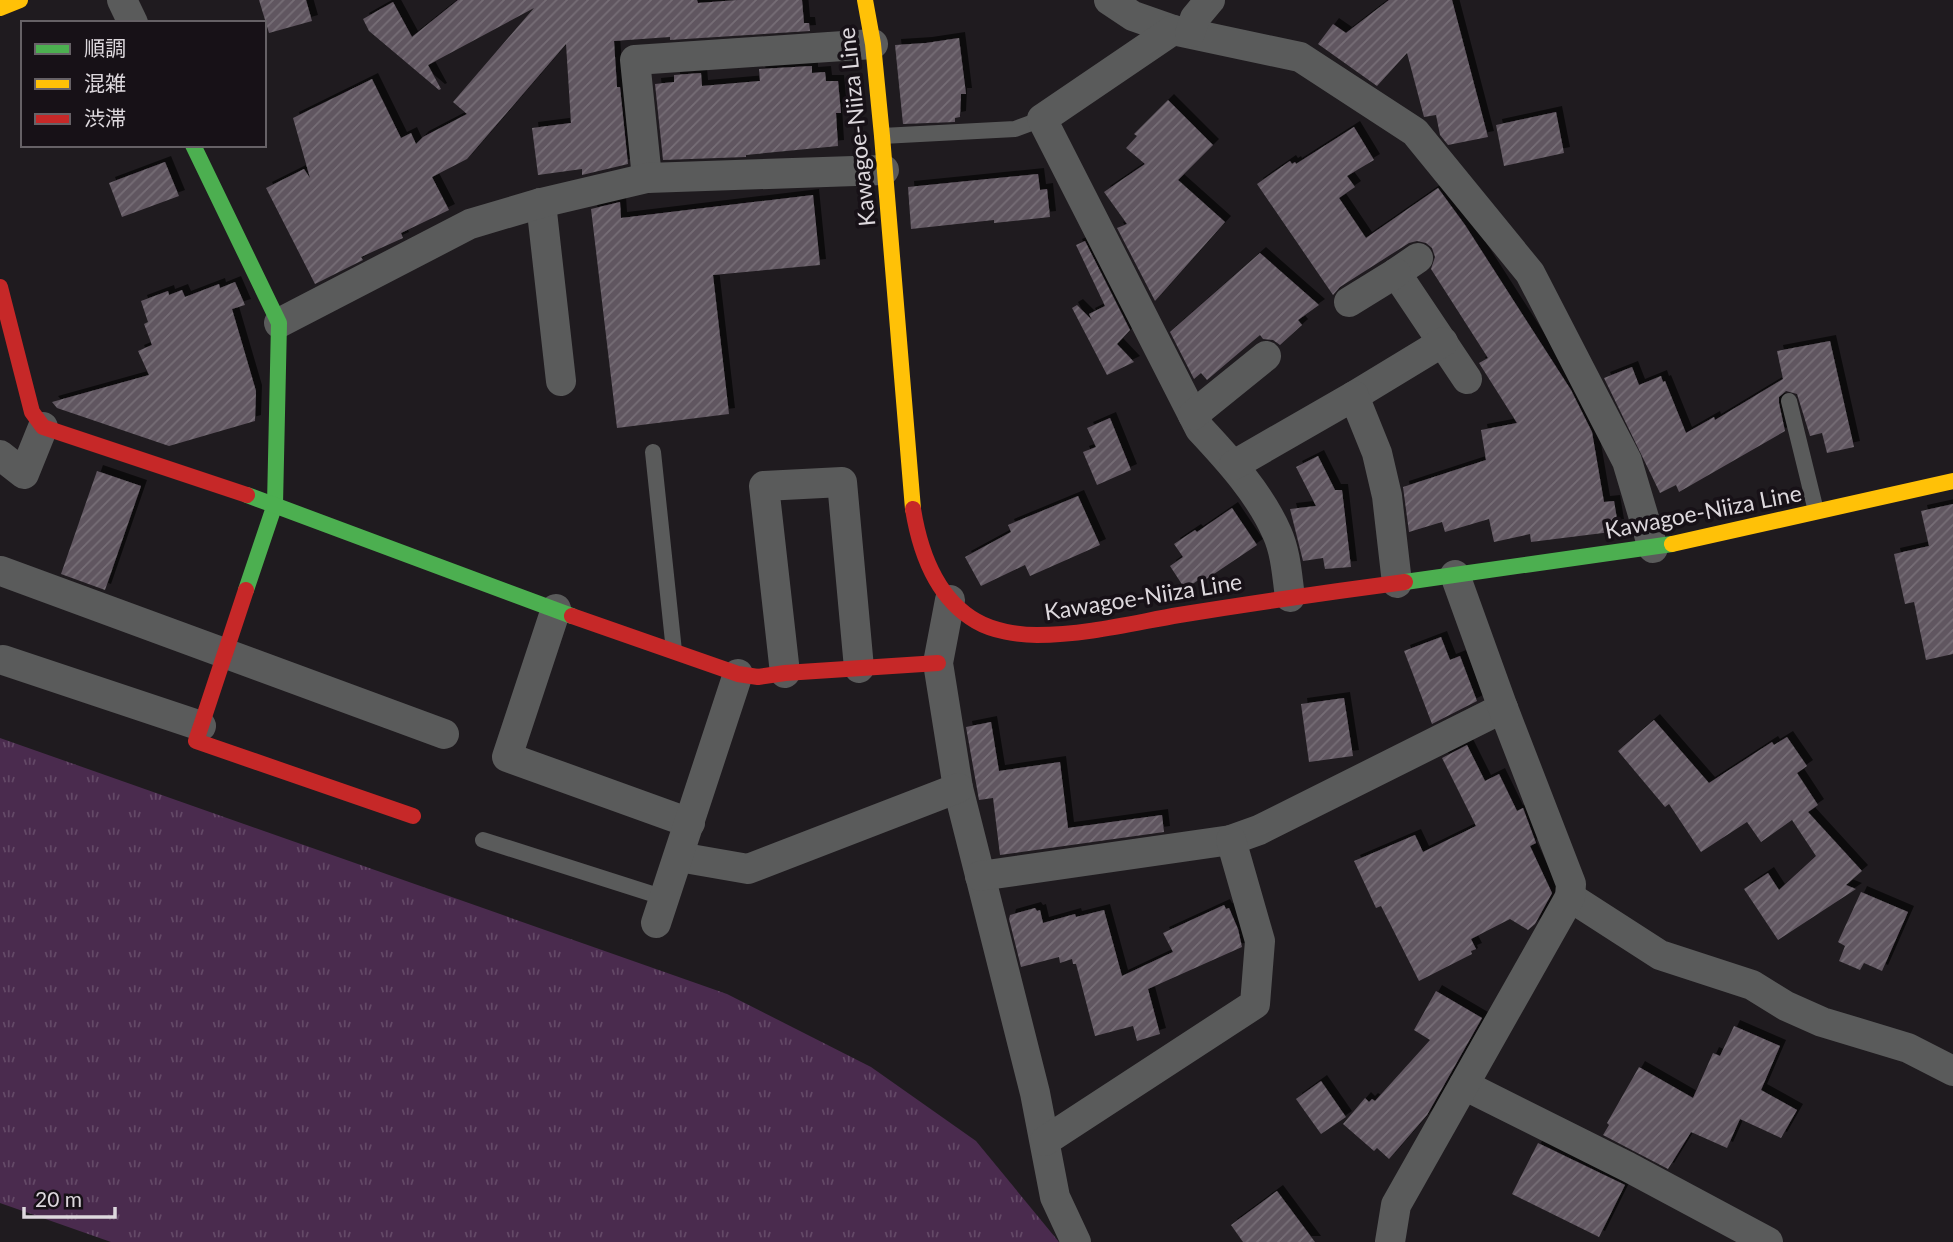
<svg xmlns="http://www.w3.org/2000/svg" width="1953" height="1242" viewBox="0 0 1953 1242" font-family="Lato,'Noto Sans JP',sans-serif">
  <defs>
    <pattern id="grass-tufts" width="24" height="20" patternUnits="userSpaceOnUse" patternTransform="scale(1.75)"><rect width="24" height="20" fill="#4a2b4e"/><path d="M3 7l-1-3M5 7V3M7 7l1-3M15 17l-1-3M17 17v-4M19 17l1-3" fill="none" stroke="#644967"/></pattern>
    <pattern id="building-hatch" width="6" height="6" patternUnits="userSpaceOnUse" patternTransform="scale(1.75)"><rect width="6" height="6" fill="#605660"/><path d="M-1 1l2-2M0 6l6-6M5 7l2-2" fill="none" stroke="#766e76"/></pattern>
    <filter id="shadow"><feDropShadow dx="6" dy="-6" stdDeviation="0" flood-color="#0009"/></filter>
  </defs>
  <rect width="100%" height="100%" fill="#1f1b1f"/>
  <polygon fill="url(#grass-tufts)" points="0,738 727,994 871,1067 976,1141 1059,1242 111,1242 0,1203"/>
  <g fill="url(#building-hatch)" filter="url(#shadow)">
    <polygon points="259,0 306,0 312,21 269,33"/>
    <polygon points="458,0 697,0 698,3 738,0 802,0 804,23 809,23 810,31 670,40 670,37 614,41 617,87 620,87 628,164 582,175 582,169 538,175 532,128 571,123 566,44 467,159 432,177 449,210 401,233 403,238 361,257 363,260 315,284 266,188 304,169 310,178 293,118 372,79 401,138 411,133 416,144 423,137 467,114 453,102 534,8 428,65 441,89 439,90 369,31 363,19 393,2 412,37"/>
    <polygon points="1389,0 1452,0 1488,137 1448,145 1440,135 1436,115 1424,117 1407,53 1377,86 1318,44 1333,24 1346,33"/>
    <polygon points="959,38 966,94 961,94 960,117 955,118 955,122 903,124 895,45 926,43"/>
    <polygon points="812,66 812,73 825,72 826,81 838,81 841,113 836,113 838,146 746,155 746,157 663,160 655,84 674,82 674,75 701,73 702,86 760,81 759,69"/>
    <polygon points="1168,100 1213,145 1178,180 1225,222 1155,301 1117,228 1127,224 1104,192 1145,164 1126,148 1137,136 1134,134"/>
    <polygon points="1556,112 1564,153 1504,166 1496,125"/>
    <polygon points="1354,127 1374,160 1347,176 1355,187 1339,198 1366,238 1438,188 1465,225 1571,390 1592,432 1604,502 1614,501 1618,525 1610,526 1611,532 1531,542 1530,534 1494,542 1489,519 1445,532 1442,522 1409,532 1403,487 1486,460 1481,430 1517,423 1479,363 1488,358 1431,269 1435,257 1432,248 1426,243 1417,241 1409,243 1340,287 1333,295 1257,184 1290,161 1292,164 1295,162 1296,164"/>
    <polygon points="165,162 179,196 122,217 109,183"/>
    <polygon points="1038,174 1040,190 1047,189 1050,217 994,223 994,220 911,229 908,187"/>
    <polygon points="813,195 820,265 713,275 729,414 617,428 591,209 620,202 621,218"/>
    <polygon points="1085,241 1130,330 1117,344 1134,362 1107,375 1072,308 1077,305 1092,320 1089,314 1105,306 1076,245"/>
    <polygon points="1260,253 1319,305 1298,320 1302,325 1280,345 1273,340 1263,339 1260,335 1207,380 1201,373 1194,379 1170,332"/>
    <polygon points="235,282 245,305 232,309 256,391 255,421 169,446 57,408 52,402 149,375 138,351 152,345 144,324 148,322 141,301 168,291 169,295 182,290 185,297 219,284 220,288"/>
    <polygon points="1830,341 1854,447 1827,453 1822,433 1810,436 1797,394 1786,391 1779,397 1779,403 1785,431 1679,492 1676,485 1660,493 1604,378 1632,367 1639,385 1661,376 1663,382 1665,381 1686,433 1714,417 1715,420 1783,379 1777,351"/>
    <polygon points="1110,418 1131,470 1097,485 1083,452 1096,447 1087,428"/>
    <polygon points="1318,456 1335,490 1342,490 1351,567 1325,569 1323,558 1303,561 1290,509 1316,506 1296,467"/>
    <polygon points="97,471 141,486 105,590 61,574"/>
    <polygon points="1078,496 1100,545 1030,576 1025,565 981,586 965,557 1011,532 1008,525"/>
    <polygon points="1953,504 1953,654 1926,660 1914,602 1905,604 1894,554 1929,546 1921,511"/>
    <polygon points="1232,508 1257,545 1205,580 1203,577 1185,589 1170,566 1183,557 1174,544 1195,530 1197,532"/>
    <polygon points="1441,637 1450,660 1460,656 1477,701 1432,724 1404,651"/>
    <polygon points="1344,698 1353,756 1309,762 1301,704"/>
    <polygon points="1654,720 1709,783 1772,742 1774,745 1787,737 1807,766 1797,773 1818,805 1808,812 1862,871 1846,885 1856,889 1778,940 1744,889 1768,873 1779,890 1816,856 1792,820 1761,842 1747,822 1701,852 1669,804 1665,807 1618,751"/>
    <polygon points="991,722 999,771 1060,762 1068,828 1162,815 1164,832 1000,855 993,798 979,800 966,727"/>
    <polygon points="1467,745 1485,781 1499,774 1517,811 1523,808 1536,843 1530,846 1552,893 1535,924 1528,930 1510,919 1471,939 1476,949 1471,951 1472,954 1419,981 1381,906 1376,908 1354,861 1415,835 1423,852 1476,826 1442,758"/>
    <polygon points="1861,892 1908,912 1882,971 1864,963 1860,970 1839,961 1845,946 1838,942"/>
    <polygon points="1224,905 1226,909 1229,908 1238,929 1242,947 1148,989 1160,1034 1137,1041 1133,1026 1095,1036 1076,964 1073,964 1072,959 1060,963 1059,957 1021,967 1009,919 1010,915 1035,908 1037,911 1040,910 1043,923 1075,914 1076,917 1104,910 1122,976 1173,952 1163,933"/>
    <polygon points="1436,991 1482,1018 1427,1115 1389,1159 1377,1148 1374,1151 1343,1124 1365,1098 1369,1102 1372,1099 1375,1101 1430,1040 1414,1030"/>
    <polygon points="1734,1026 1780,1046 1761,1090 1797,1110 1781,1138 1740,1119 1727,1148 1691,1132 1668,1169 1603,1135 1609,1125 1607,1123 1639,1067 1693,1098 1713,1053 1720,1056"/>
    <polygon points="1321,1081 1346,1117 1321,1134 1296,1099"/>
    <polygon points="1538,1143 1625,1185 1599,1237 1512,1194"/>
    <polygon points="1277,1191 1315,1242 1243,1242 1231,1225"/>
  </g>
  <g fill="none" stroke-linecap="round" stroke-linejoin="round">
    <g stroke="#5a5b5b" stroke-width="16">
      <polyline points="882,136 1015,129 1042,119"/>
      <polyline points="1789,401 1816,511"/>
      <polyline points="653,452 674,651"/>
      <polyline points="483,840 665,898"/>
    </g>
    <g stroke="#5a5b5b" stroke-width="30">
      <polyline points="122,0 133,23"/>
      <polyline points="1109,0 1133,16 1173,30 1300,57 1415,132 1530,273 1627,461 1653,548"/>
      <path d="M1173 30 1042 119 1200 429C1229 460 1260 494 1277 533 1286 553 1287 576 1290 597"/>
      <polyline points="1190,33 1195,18 1210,0"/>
      <polyline points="647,178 635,60 873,44"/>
      <polyline points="541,203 561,381"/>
      <polyline points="1418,258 1396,273 1467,379"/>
      <polyline points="1349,302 1396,273"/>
      <polyline points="279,323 470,224 541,203 647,178 884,170"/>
      <polyline points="1354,396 1443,342"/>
      <polyline points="1193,415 1266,356"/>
      <polyline points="0,455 24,474 43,427"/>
      <polyline points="1234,465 1354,396 1377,453 1387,496 1397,583"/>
      <polyline points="1,571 444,734"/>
      <polyline points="950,600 938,663 958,788 1035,1093 1055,1197 1076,1242"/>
      <polyline points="556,609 507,757 690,823"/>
      <polyline points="3,660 201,726"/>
      <polyline points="785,673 764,486 842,482 859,668"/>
      <polyline points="679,857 748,869 958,788"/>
      <polyline points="980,876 1231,840 1259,830 1503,708"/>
      <polyline points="1570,897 1660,955 1752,985 1786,1006 1822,1022 1908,1048 1953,1071"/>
      <polyline points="656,923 738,674"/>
      <polyline points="1464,1085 1628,1167 1768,1242"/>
      <polyline points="1045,1141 1255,1004 1260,941 1231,840"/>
      <polyline points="1390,1242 1396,1205 1570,897 1571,884 1503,708 1455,575"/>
    </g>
    <g stroke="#4caf50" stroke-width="16">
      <polyline points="193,145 279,323 275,504 246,590"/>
      <polyline points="247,495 572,616"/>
      <polyline points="1405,582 1672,544"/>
    </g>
    <g stroke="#ffc107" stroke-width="16">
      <polyline points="865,0 873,44 882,136 913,509"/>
      <polyline points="0,8 20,0"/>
      <polyline points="1672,544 1953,481"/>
    </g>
    <g stroke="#c62828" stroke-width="16">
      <polyline points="0,287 32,412 43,427 247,495"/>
      <path d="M913 509C920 552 936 598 976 621 993 631 1018 635 1037 635 1085 635 1133 623 1179 615 1254 603 1329 592 1405 582"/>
      <polyline points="246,590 196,741 413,816"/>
      <polyline points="572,616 738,674 758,677 785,673 938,663"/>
    </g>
  </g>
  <g text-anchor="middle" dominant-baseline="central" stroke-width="7" stroke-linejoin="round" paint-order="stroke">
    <g font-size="23" fill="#ddd8dd" stroke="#171117">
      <text transform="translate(856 127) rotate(-96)">Kawagoe-Niiza Line</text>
      <text transform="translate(1703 511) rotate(-11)">Kawagoe-Niiza Line</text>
      <text transform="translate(1143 596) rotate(-9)">Kawagoe-Niiza Line</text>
    </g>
  </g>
  <rect x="21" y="21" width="245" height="126" fill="#171117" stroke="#666166" stroke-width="2"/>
  <rect x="35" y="44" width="35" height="10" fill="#4caf50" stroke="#666166" stroke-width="2"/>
  <text x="84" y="56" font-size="21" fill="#ddd8dd">順調</text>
  <rect x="35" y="79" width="35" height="10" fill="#ffc107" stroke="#666166" stroke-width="2"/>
  <text x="84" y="91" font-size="21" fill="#ddd8dd">混雑</text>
  <rect x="35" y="114" width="35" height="10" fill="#c62828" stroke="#666166" stroke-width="2"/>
  <text x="84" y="126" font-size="21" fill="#ddd8dd">渋滞</text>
  <path d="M24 1207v10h91v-10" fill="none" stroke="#ddd8dd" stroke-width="3.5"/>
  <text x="35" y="1207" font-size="21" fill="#ddd8dd" stroke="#171117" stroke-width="5" paint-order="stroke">20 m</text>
</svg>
